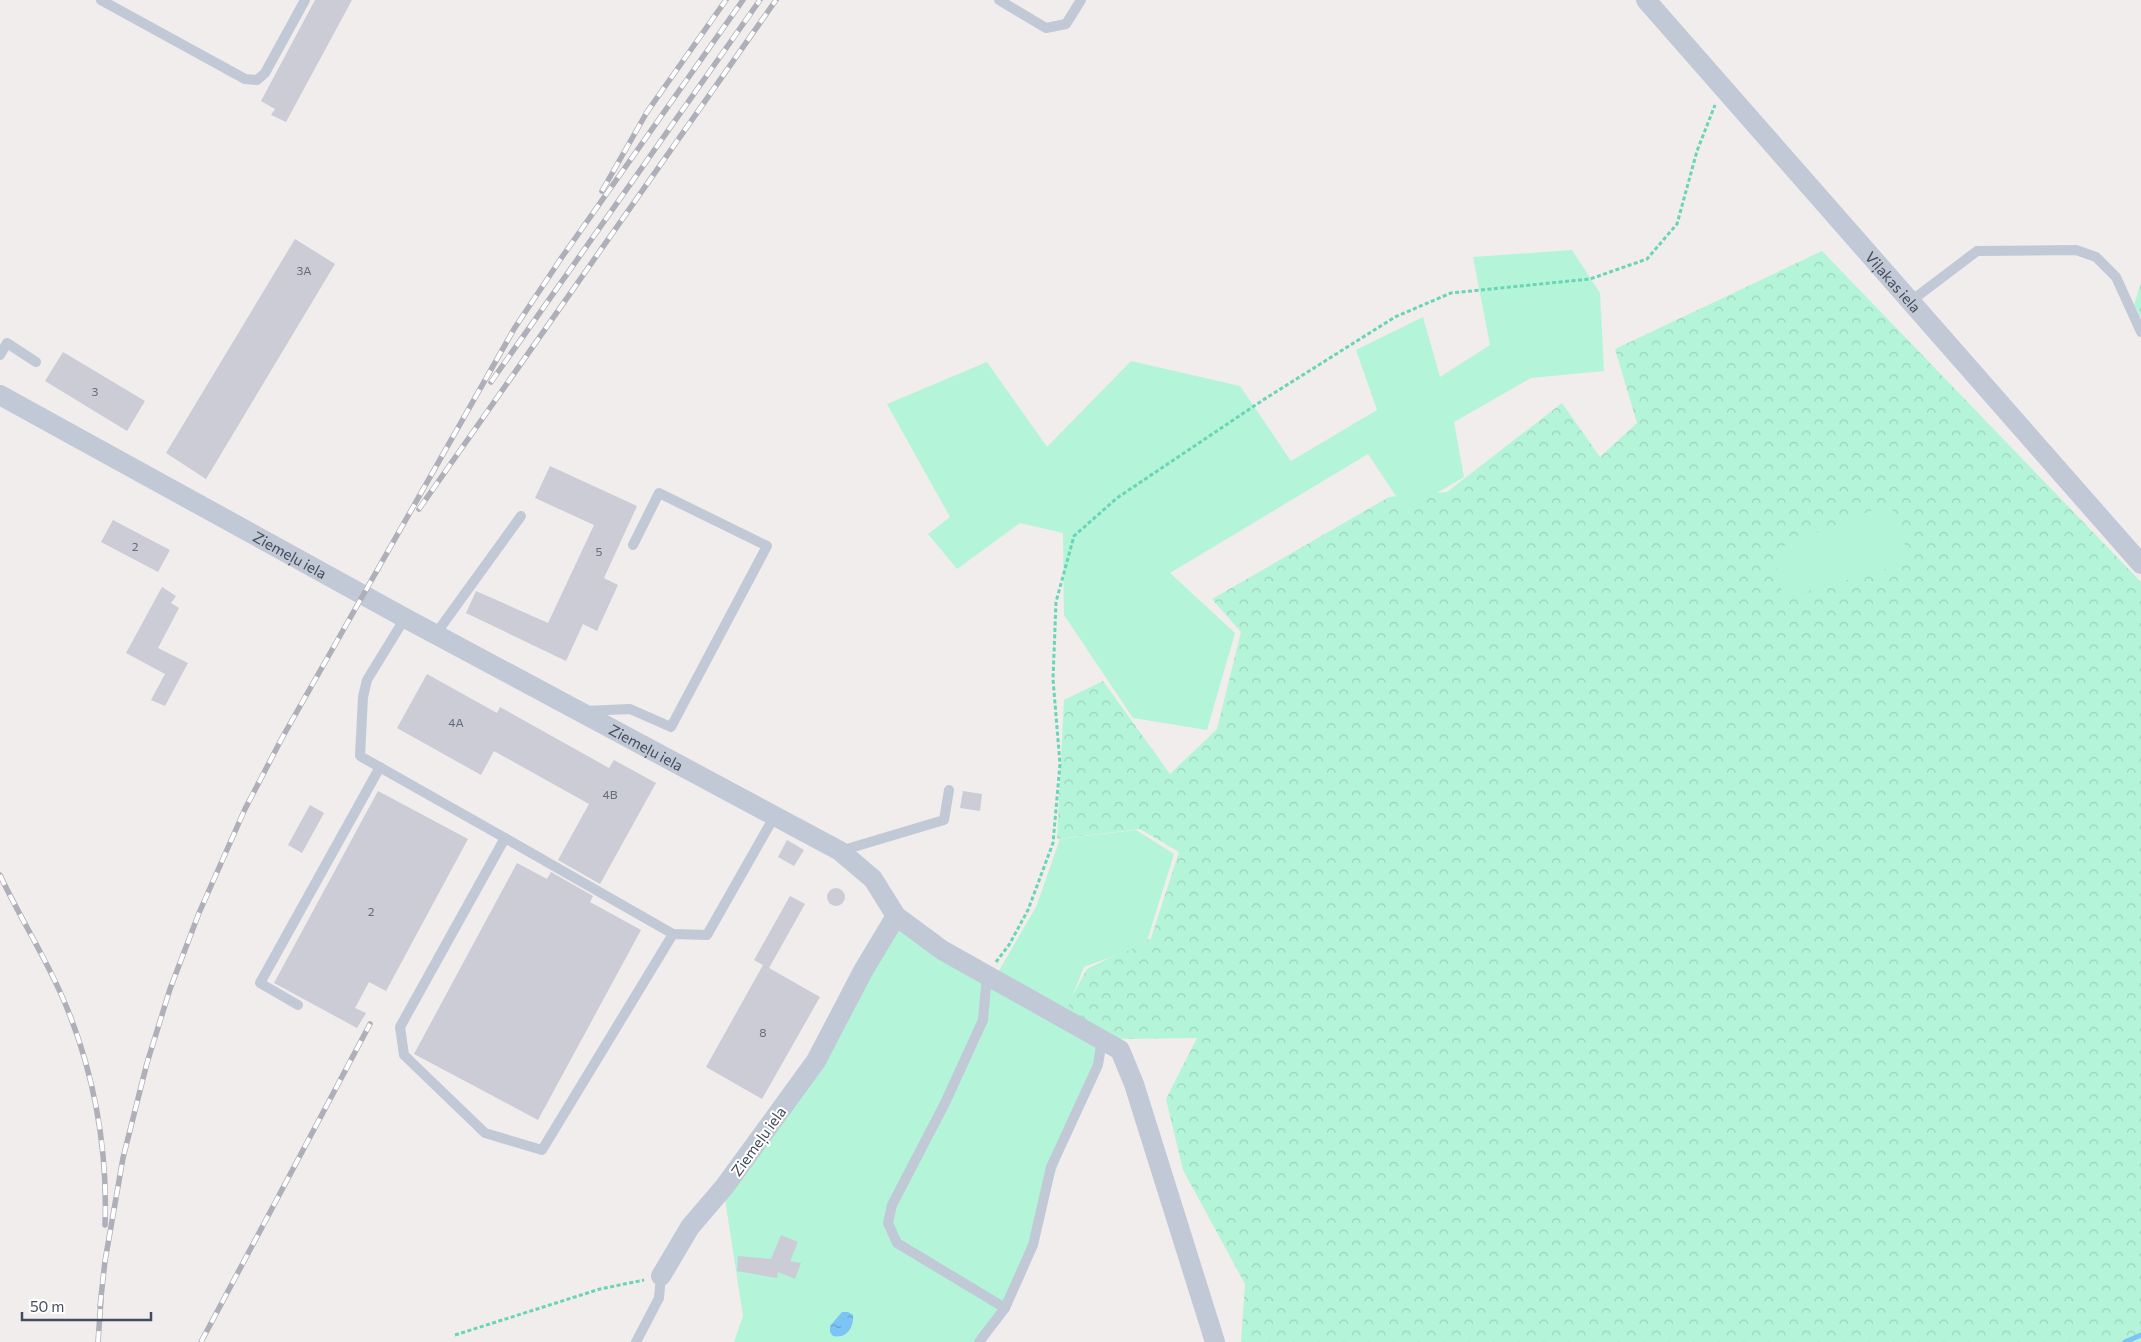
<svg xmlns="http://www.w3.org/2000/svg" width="2141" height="1342" viewBox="0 0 2141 1342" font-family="Commissioner,sans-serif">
  <defs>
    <pattern id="forest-crowns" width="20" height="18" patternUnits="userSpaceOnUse" patternTransform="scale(1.25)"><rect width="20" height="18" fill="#b4f4d9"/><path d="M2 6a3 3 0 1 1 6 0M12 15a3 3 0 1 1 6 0" fill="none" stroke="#9cd3bd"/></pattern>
    <pattern id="water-ripples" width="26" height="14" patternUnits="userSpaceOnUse" patternTransform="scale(1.25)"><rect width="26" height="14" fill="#7cc4f6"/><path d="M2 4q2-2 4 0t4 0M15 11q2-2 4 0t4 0" fill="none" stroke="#67a1ca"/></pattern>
  </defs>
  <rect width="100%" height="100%" fill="#f0edec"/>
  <g fill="url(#forest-crowns)">
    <polygon points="1822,251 2141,582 2141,1342 1241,1342 1245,1284 1183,1170 1166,1099 1197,1038 1108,1039 1016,1098 1087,969 1151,938 1179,852 1140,829 1057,839 1064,700 1103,681 1170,774 1217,729 1241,632 1212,599 1389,497 1447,492 1562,403 1600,457 1637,423 1615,349"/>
    <polygon points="2141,283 2141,319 2134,305"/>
  </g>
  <g fill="#b4f4d9">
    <polygon points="1572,250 1600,293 1604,371 1531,378 1454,422 1464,477 1406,511 1368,454 1170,573 1235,633 1207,730 1133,718 1064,615 1063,533 1020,523 957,569 928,534 950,517 887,404 987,362 1047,447 1131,361 1240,386 1291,461 1377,410 1356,350 1423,317 1440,377 1490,345 1473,257"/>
    <polygon points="1890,503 1911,562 1783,598 1774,550"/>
    <polygon points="1136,830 1174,854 1146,944 1084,967 1065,1014 997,974 1036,907 1060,839"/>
    <polygon points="897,928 1101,1047 1003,1315 978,1342 734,1342 743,1316 725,1199"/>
  </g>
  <path fill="url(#water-ripples)" d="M842 1312H848L853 1315C854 1327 847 1339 833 1336L830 1332V1326Z"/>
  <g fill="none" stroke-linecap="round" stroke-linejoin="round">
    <polyline stroke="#7cc4f6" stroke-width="5" points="2125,1342 2141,1335"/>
  </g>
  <g fill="#cbccd5">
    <polygon points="315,0 352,0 286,122 271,115 275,109 261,101"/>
    <polygon points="295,239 335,264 206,479 166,453"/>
    <polygon points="63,352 145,401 127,431 45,381"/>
    <polygon points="550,466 637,506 604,578 618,585 597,631 583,624 566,661 466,613 476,591 548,623 594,525 535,498"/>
    <polygon points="113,520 170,550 158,572 101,542"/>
    <polygon points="162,587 176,596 171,603 179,608 158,648 188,663 165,706 151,700 165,674 126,653"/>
    <polygon points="427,674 497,713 500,707 609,768 614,760 656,783 600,884 558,860 589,804 494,751 481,775 397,728"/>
    <polygon points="378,791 468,839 386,991 369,982 355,1008 366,1013 357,1028 274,983"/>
    <polygon points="963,791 982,794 980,811 960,808"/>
    <polygon points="310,805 324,813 302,853 288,845"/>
    <polygon points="787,840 804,850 794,866 778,857"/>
    <polygon points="517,863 547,879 551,872 593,896 590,902 641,930 538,1120 414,1054"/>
    <circle cx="836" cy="897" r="9"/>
    <polygon points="790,896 805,904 769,968 820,997 762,1099 706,1067 763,965 754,960"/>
    <polygon points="781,1235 798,1242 790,1261 801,1263 795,1279 778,1272 777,1278 737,1271 738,1256 771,1259"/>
  </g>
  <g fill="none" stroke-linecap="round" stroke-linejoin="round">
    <g stroke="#68d5b6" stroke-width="3" stroke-dasharray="4 2.5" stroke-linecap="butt">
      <polyline points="996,962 1009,945 1028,910 1053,843 1060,764 1053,679 1056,602 1074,536 1117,498 1263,400 1395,317 1451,293 1590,279 1647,259 1677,224 1697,151 1715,105"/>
      <polyline points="455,1335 600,1289 644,1280"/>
    </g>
    <g stroke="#c1c8d6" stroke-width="10">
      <polyline points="101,0 245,79 257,80 265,73 305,0"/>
      <polyline points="999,0 1046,28 1066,24 1081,0"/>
      <polyline points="1911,301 1977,251 2076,250 2096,257 2116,277 2141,332"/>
      <polyline points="0,355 7,343 36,362"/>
      <polyline points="405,618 367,680 363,697 360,756 505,838"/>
      <polyline points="435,635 521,516"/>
      <polyline points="585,711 630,709 671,727 767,546 659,493 633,545"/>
      <polyline points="840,851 944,820 949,790"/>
      <polyline points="673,934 505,838 400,1027 404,1055 485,1133 542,1150 673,934 707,935 774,817"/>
      <polyline points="987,975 983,1020 945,1103 892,1205 888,1223 897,1243 1005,1308"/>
      <polyline points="298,1005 260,983 380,767"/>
      <polyline points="636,1342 659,1298 661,1276"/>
      <polyline points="979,1342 1005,1308 1033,1245 1051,1167 1098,1065 1102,1040"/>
    </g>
    <g stroke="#c1c8d6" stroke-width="20">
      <path id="s1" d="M1646 0 2141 564"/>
      <path id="s2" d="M0 395 405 618 840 851 873 879 896 916 863 971 816 1061 725 1186 690 1227 661 1276"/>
      <polyline points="896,916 942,950 1120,1050 1134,1084 1215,1342"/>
    </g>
    <defs>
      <g id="rail">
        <polyline points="602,191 647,112 726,0"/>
        <polyline points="491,382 760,0"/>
        <polyline points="419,509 776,0"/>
        <path d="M0 875C19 916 43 953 61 994 93 1066 108 1146 105 1225"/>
        <polyline points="100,1306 105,1261 123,1158 147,1063 170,989 199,913 245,809 282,738 514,329 562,257 743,0"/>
        <polyline points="98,1342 101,1300"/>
        <polyline points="201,1342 370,1024"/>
      </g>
    </defs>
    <use href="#rail" stroke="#aeafb8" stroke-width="5.5"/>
    <use href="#rail" stroke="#fff" stroke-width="4" stroke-dasharray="11" stroke-linecap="butt"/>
  </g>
  <g text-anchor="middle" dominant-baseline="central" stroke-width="4" stroke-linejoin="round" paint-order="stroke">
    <g font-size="12" fill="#656b7a">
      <text x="304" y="270">3A</text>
      <text x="95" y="391">3</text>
      <text x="135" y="546">2</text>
      <text x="599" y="551">5</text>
      <text x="456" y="722">4A</text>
      <text x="610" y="794">4B</text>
      <text x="371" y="911">2</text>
      <text x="763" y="1032">8</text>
    </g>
    <g font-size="15" fill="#434b5c" stroke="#fff">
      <text stroke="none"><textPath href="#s1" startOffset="375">Viļakas iela</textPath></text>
      <text stroke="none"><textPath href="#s2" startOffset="331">Ziemeļu iela</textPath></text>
      <text stroke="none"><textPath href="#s2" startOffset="736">Ziemeļu iela</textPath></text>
      <text transform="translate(758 1141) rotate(-54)">Ziemeļu iela</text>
    </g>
  </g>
  <path d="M22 1312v8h129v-8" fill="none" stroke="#434b5c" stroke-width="2.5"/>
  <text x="30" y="1312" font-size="15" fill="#434b5c" stroke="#ffffff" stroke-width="4" paint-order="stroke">50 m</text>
</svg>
